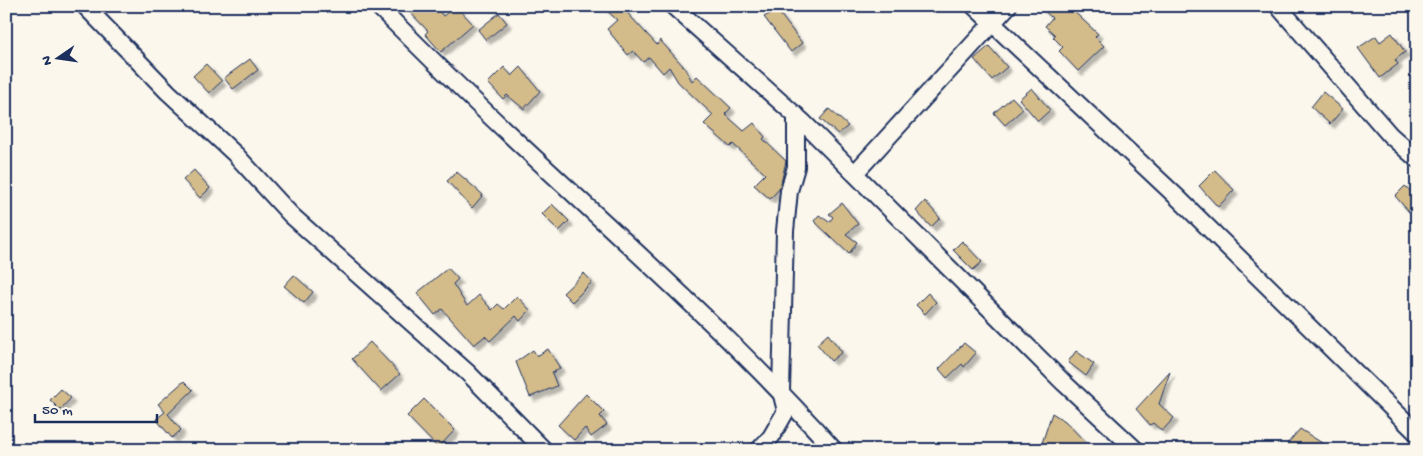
<svg xmlns="http://www.w3.org/2000/svg" width="1423" height="456" viewBox="0 0 1423 456" font-family="'Gochi Hand',sans-serif">
  <defs>
    <filter id="shadow"><feDropShadow dx="4.5" dy="4.5" stdDeviation="1" flood-color="#0004"/></filter>
  </defs>
  <rect width="100%" height="100%" fill="#fbf7ec"/>
  <filter id="ink" filterUnits="userSpaceOnUse"><feTurbulence type="fractalNoise" baseFrequency=".02" numOctaves="2"/><feDisplacementMap in="SourceGraphic" scale="10" xChannelSelector="R" yChannelSelector="G"/><feConvolveMatrix kernelMatrix="1 2 1 2 8 2 1 2 1" color-interpolation-filters="sRGB"/></filter>
  <g filter="url(#ink)">
    <g fill="#d3bb8a" stroke="#1b2f5e" filter="url(#shadow)">
      <polygon points="404,6 435,6 443,16 456,6 473,24 441,52 425,34 428,31"/>
      <polygon points="602,6 621,6 657,45 660,40 684,67 692,81 697,76 731,108 725,114 744,131 754,123 765,137 763,139 786,161 780,188 770,199 754,185 765,174 733,144 730,147 704,124 713,115 678,82 669,67 663,73 649,57 643,62 633,51 628,55 607,29 617,20"/>
      <polygon points="1039,6 1068,6 1098,34 1095,37 1104,46 1078,71 1059,51 1063,47 1053,37 1055,35 1045,26 1052,18"/>
      <polygon points="777,10 802,43 791,52 764,17"/>
      <polygon points="499,13 507,23 486,40 478,30"/>
      <polygon points="1392,33 1405,52 1395,60 1398,64 1380,78 1358,48 1376,36 1380,42"/>
      <polygon points="989,46 1007,67 992,80 974,59"/>
      <polygon points="250,59 258,70 233,89 224,78"/>
      <polygon points="206,64 222,81 209,93 193,76"/>
      <polygon points="504,67 512,76 521,67 540,91 524,109 507,95 503,99 488,83"/>
      <polygon points="1032,88 1050,110 1038,121 1019,99"/>
      <polygon points="1323,92 1343,109 1330,124 1311,107"/>
      <polygon points="1012,97 1023,109 1005,125 994,113"/>
      <polygon points="829,109 848,126 838,134 820,119"/>
      <polygon points="194,170 210,188 200,198 183,180"/>
      <polygon points="1215,170 1234,190 1218,207 1199,186"/>
      <polygon points="457,172 483,195 472,208 447,181"/>
      <polygon points="1405,186 1417,197 1417,221 1395,196"/>
      <polygon points="925,201 940,218 931,227 916,211"/>
      <polygon points="842,203 858,224 846,234 857,242 849,254 814,221 819,215 829,222 833,217 829,214"/>
      <polygon points="552,204 569,221 559,231 542,214"/>
      <polygon points="962,241 982,262 973,270 953,250"/>
      <polygon points="448,268 458,279 453,284 467,306 479,295 492,310 498,304 504,309 517,296 530,310 520,321 516,316 490,341 485,336 474,345 442,309 435,315 417,293"/>
      <polygon points="584,273 592,282 572,302 563,293"/>
      <polygon points="294,275 313,292 304,303 284,286"/>
      <polygon points="928,293 936,302 925,314 916,305"/>
      <polygon points="828,334 842,352 831,361 817,344"/>
      <polygon points="370,342 400,374 381,391 352,359"/>
      <polygon points="964,343 976,353 964,367 962,364 947,378 939,369"/>
      <polygon points="548,349 560,368 552,373 557,386 530,397 516,362 533,350 537,356"/>
      <polygon points="1076,351 1094,364 1086,376 1068,362"/>
      <polygon points="1170,372 1159,404 1174,418 1162,431 1153,423 1150,425 1136,409"/>
      <polygon points="184,381 193,390 168,414 181,430 172,438 156,419 165,412 158,404"/>
      <polygon points="61,389 71,398 60,410 50,400"/>
      <polygon points="586,394 604,412 600,416 607,425 591,437 585,428 574,440 558,425"/>
      <polygon points="424,399 455,430 438,448 407,416"/>
      <polygon points="1052,413 1065,421 1093,450 1060,450 1042,443"/>
      <polygon points="1300,429 1333,450 1294,450 1287,444"/>
    </g>
    <g fill="none" stroke-linecap="round" stroke-linejoin="round">
      <defs>
        <g id="minor">
          <polyline points="85,6 168,92 235,154 291,215 468,373 544,450"/>
          <path d="M378 6C421 49 464 92 508 133 619 237 733 337 834 450"/>
          <polyline points="673,6 803,122 1064,383 1136,450"/>
          <polyline points="974,6 1178,198 1417,433"/>
          <polyline points="1278,6 1390,135 1417,159"/>
          <polyline points="855,173 1008,6"/>
          <polyline points="759,450 771,437 786,411 781,391 785,231 789,191 796,167 796,115"/>
        </g>
      </defs>
      <use href="#minor" stroke="#1b2f5e" stroke-width="20"/>
      <use href="#minor" stroke="#fbf7ec" stroke-width="16"/>
    </g>
  </g>
  <rect width="1423" height="456" fill="none" stroke="#fbf7ec" stroke-width="25"/>
  <rect x="12" y="12" width="1398" height="431" fill="none" stroke="#1b2f5e" stroke-width="2" filter="url(#ink)"/>
  <g transform="translate(58 58) rotate(257)" stroke="#fbf7ec" stroke-width="4" paint-order="stroke">
  <path d="M0-4L9 19L0 12L-9 19Z" fill="#1b2f5e"/>
  <text y="-8" font-size="14" font-weight="bold" text-anchor="middle" fill="#1b2f5e">N</text>
  </g>
  <path d="M35 414v8h122v-8" fill="none" stroke="#1b2f5e" stroke-width="2.5"/>
  <text x="42" y="414" font-size="15" fill="#1b2f5e" stroke="#fbf7ec" stroke-width="4" paint-order="stroke">50 m</text>
</svg>
